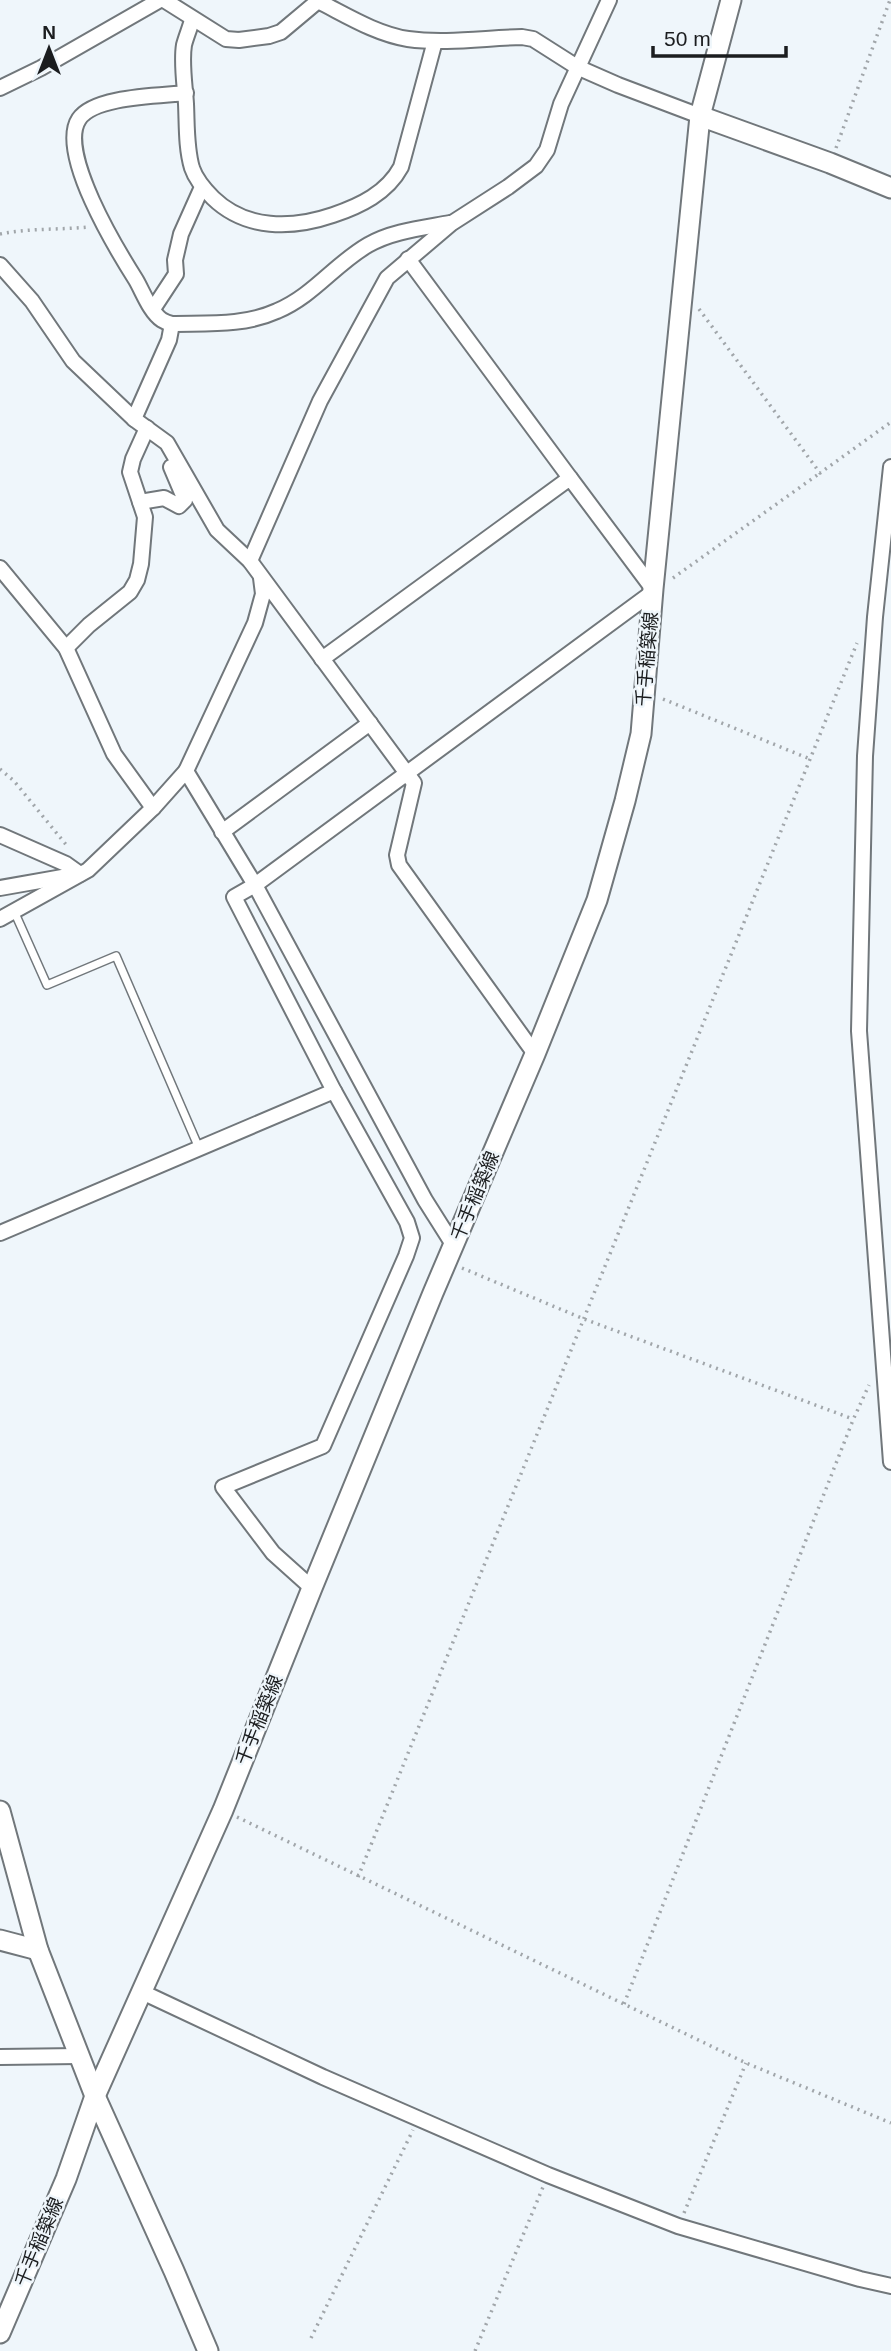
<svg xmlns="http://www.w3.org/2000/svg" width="891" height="2351" viewBox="0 0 891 2351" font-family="Arial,'Noto Sans JP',sans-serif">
  <rect width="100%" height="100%" fill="#eff6fb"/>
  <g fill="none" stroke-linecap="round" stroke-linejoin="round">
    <defs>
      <polyline id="lane" points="14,911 47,985 116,956 199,1148"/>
      <g id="street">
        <path d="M164 0 226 39 239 40 269 36 281 32 318 1C346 15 376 34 408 39 445 44 484 38 522 37L533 39 577 67 618 85 700 116"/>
        <path d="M192 20C190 28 186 37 184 45 181 63 185 86 186 104 187 125 186 148 192 168 196 180 204 189 213 198 246 230 292 229 333 215 360 206 387 193 401 167L435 41"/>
        <polyline points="0,88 41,68 160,0"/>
        <polyline points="408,259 570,478"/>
        <polyline points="0,265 32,301 73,361 134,419 167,443 217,530 250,561 414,783 397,855 399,865 535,1054"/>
        <polyline points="153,309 176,274 175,260 181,234 202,187"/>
        <path d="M172 324C168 323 165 322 162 320 150 312 143 292 136 280 117 250 57 152 79 119 94 96 160 96 186 93"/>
        <path d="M134 419 169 340 172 324C207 323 244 326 277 311 313 296 335 264 368 245 392 231 423 228 450 223"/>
        <polyline points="891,467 875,617 865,756 859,1031 891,1462"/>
        <polyline points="140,502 164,498 179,506 185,500 171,467"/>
        <polyline points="250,561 320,401 387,278 452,223 508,187 536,166 547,150 561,104 609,0"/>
        <polyline points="0,568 66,648 114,754 153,808"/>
        <polyline points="66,648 89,625 130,592 137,580 141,564 145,517 130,472 133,459 147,428"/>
        <polyline points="322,659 570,478 653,589"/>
        <polyline points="186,771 255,885 425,1200 454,1246"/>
        <polyline points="222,832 370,723"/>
        <polyline points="0,835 66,864 80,874"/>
        <polyline points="0,888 68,876"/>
        <polyline points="0,919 88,870 153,808 186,771 255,623 263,594 261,578"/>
        <polyline points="0,1233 334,1091"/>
        <polyline points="312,1588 273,1553 223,1487 323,1446 406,1256 412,1238 407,1222 334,1091 234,897 255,885 653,592"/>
        <polyline points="142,1992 323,2077 548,2175 678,2226 860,2279 891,2286"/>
        <polyline points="0,2057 79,2056"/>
      </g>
      <g id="secondary">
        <polyline points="700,116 830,163 891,188"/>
        <polyline points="0,1811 38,1950 95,2096 174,2271 208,2351"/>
        <polyline points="0,1940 38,1950"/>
        <polyline points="0,2333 66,2179 95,2096 223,1810 312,1588 433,1293 535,1054 597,900 625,801 641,734 653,589 700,116 731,0"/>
      </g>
    </defs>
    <use href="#lane" stroke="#71777b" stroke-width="10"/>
    <use href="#street" stroke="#71777b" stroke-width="18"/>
    <use href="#secondary" stroke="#71777b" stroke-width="23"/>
    <g stroke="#a1a6aa" stroke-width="3.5" stroke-dasharray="2 5" stroke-linecap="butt">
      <polyline points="836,148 890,0"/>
      <path d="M0 234C29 228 59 230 88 227"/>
      <polyline points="699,309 820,473 891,422"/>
      <polyline points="673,578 820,473"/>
      <polyline points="663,699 810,759"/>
      <polyline points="0,769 14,781 68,847"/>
      <polyline points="462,1268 584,1319 853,1419"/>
      <polyline points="237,1817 746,2063 891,2123"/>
      <polyline points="358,1877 857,643"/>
      <polyline points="624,2004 853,1420 869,1385"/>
      <polyline points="684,2213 746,2063"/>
      <polyline points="311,2338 413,2130"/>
      <polyline points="475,2351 543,2187"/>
    </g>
    <use href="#lane" stroke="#fff" stroke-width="7"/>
    <use href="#street" stroke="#fff" stroke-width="14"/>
    <use href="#secondary" stroke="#fff" stroke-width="19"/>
  </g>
  <g text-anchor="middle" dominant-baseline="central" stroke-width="5" stroke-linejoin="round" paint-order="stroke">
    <g font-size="19" fill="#1b1d1f" stroke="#eff6fb">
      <text transform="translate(647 659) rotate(-85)">千手稲築線</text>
      <text transform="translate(475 1196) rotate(-67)">千手稲築線</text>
      <text transform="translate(259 1720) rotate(-68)">千手稲築線</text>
      <text transform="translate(39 2242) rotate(-67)">千手稲築線</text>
    </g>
  </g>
  <g transform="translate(49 49)" stroke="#eff6fb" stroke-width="5" paint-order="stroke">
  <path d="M0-5L12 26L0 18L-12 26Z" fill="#1b1d1f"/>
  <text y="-10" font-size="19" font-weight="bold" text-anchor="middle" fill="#1b1d1f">N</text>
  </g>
  <path d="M653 46v10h133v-10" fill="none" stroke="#1b1d1f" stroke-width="3.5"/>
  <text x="664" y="46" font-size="21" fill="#1b1d1f" stroke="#eff6fb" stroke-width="5" paint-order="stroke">50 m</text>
</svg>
